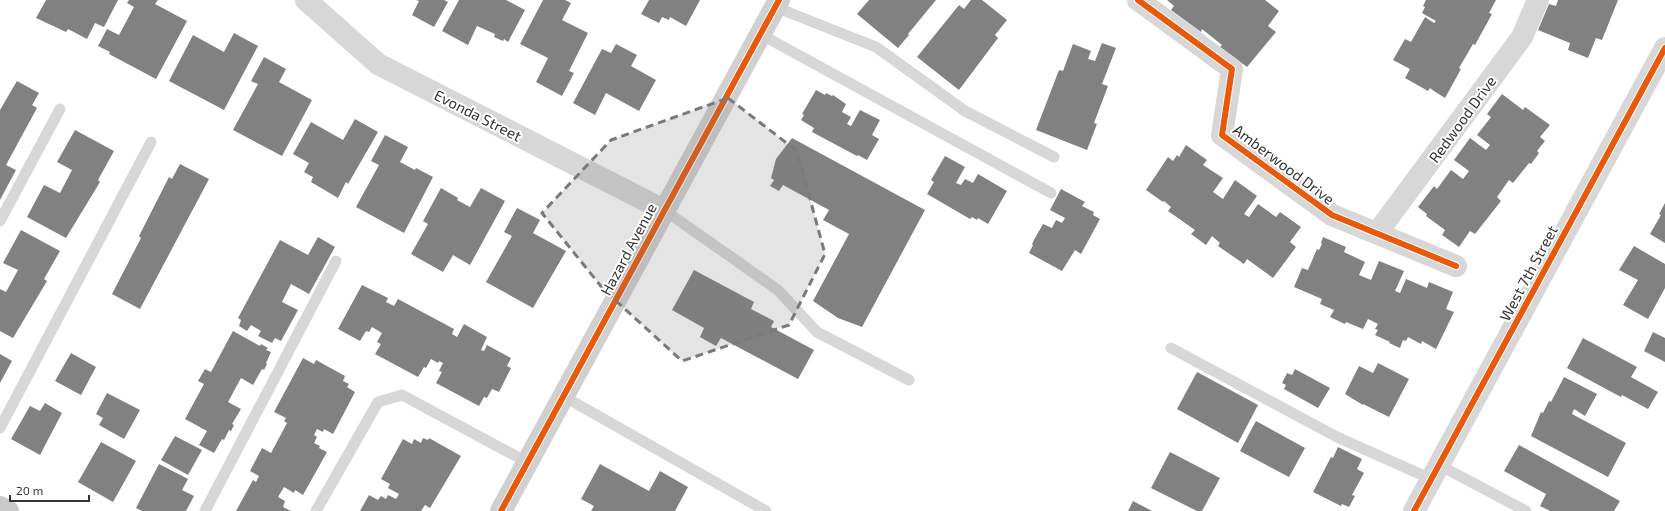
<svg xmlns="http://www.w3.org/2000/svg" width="1665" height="511" viewBox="0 0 1665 511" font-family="'Exo 2',sans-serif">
  <rect width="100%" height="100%" fill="#fff"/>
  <g fill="#818181">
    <polygon points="46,0 118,0 104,27 95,23 87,39 68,29 66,32 36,18"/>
    <polygon points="129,0 158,0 155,4 187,21 156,79 109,54 110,52 98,46 107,29 119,35 134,7 127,3"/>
    <polygon points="416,0 444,0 448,2 434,27 412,15 419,1"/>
    <polygon points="459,0 506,0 525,10 508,42 504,39 503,41 494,37 495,34 477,26 468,45 442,31"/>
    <polygon points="543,0 565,0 571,3 562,20 588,33 569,71 574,73 562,96 536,82 548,58 520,44"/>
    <polygon points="649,0 700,0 686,26 670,17 669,20 662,17 659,23 641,14"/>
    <polygon points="869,0 936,0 908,34 909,35 898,48 857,14"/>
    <polygon points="971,0 982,0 1007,20 995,35 998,38 959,90 917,57 959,5 964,9"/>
    <polygon points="1167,0 1265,0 1279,11 1268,26 1276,32 1247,67 1220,47 1222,45 1202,29 1201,32 1171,10 1174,6"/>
    <polygon points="1426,0 1496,0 1489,13 1492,14 1475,45 1473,44 1459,68 1461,69 1445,98 1434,91 1430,88 1428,91 1405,78 1410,69 1393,60 1405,39 1411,42 1425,17 1434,23 1436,21 1422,13 1425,7 1423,6"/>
    <polygon points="1558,0 1618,0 1602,40 1596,38 1588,58 1568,50 1570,43 1538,30 1549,4 1556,6"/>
    <polygon points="234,33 258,46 224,110 169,81 193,35 224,52"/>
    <polygon points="1102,43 1116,48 1102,84 1108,86 1094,123 1097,124 1087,150 1036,130 1059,70 1063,71 1073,44 1091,51 1088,59 1095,61"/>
    <polygon points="616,44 637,55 631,66 656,80 639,111 606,93 595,115 573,103 602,49 611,53"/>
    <polygon points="264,57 286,69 279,82 312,100 282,156 233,130 258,84 251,81"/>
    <polygon points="17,81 39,93 32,105 37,108 6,165 16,170 0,200 0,110"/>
    <polygon points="816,90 825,95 826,93 832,96 833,95 846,104 842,112 851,117 847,124 851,126 860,110 880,120 872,135 879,139 867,160 858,155 857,156 812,132 814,128 801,120 804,115 802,114"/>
    <polygon points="1502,94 1523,110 1525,107 1550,125 1540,137 1545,141 1537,151 1539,153 1531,164 1529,163 1513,183 1509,180 1497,197 1501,201 1475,234 1470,231 1459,247 1442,235 1445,230 1426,216 1427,214 1418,207 1434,186 1437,189 1451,170 1463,179 1469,171 1454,160 1470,138 1486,150 1490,145 1477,135 1491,117 1487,114"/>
    <polygon points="355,119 378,132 348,184 346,182 338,198 311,182 313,177 304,172 309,163 293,154 311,122 343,140"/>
    <polygon points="75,130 114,151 98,180 100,182 66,238 27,217 44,185 60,193 72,170 57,162"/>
    <polygon points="385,135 408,147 400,162 415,170 416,168 433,177 404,233 356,207 379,165 371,161"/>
    <polygon points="792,138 925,210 862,327 838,318 813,301 849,234 823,220 829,210 783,185 779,191 770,186 774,180 771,178 776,159"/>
    <polygon points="1186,145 1207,160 1203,165 1223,178 1213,192 1223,199 1235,180 1257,196 1244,214 1249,217 1258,204 1276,217 1280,212 1301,227 1290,242 1296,247 1273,278 1247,259 1244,264 1218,246 1220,243 1212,236 1206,245 1191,234 1195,230 1168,211 1171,207 1164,201 1163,202 1146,190 1168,157 1173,161 1177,155 1179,157"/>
    <polygon points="945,156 965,167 956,183 961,185 965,179 973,183 978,174 1007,191 988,224 978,218 977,220 972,217 970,219 927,194 934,182 931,180"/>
    <polygon points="180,164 209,179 140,309 112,294 141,238 139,236 169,177 172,179"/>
    <polygon points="441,188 458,198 457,200 470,207 481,188 505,201 470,265 453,255 443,272 411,254 428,224 423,221"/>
    <polygon points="1061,189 1085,202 1082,206 1094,212 1093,215 1100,219 1081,254 1075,250 1062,271 1029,253 1033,245 1032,244 1035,238 1043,224 1052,228 1056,220 1062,223 1065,218 1050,210"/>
    <polygon points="1665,203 1665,243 1650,234 1661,215 1659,214"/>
    <polygon points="517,208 540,220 533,233 566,251 533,308 486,282 512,236 504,232"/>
    <polygon points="21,230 60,251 44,279 47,281 13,338 0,331 0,289 6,292 18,270 3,263"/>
    <polygon points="318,237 335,247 309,294 291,284 282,302 298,310 281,341 275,338 272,343 258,336 261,331 251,325 247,331 239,326 241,320 238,318 280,240 308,255"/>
    <polygon points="1323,237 1346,247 1344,252 1365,262 1359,275 1371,280 1379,261 1404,271 1395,291 1400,293 1406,279 1427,288 1429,282 1453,292 1446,309 1454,312 1436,349 1422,341 1421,344 1408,337 1406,341 1403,340 1400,348 1389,343 1390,342 1375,335 1378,330 1375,329 1378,324 1368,319 1363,329 1346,322 1345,324 1330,317 1334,310 1320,304 1322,299 1294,287 1302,268 1308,270 1317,249 1319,250 1322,244 1321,243"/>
    <polygon points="1634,246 1665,264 1665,288 1648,319 1623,305 1638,280 1619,270"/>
    <polygon points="694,270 754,302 751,309 774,321 771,327 814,350 798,379 721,338 716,346 700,337 704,328 672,310"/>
    <polygon points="362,285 388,298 386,302 394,306 398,299 454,329 452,334 457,337 464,324 487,337 481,350 484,351 487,345 511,358 507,366 511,368 499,392 492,389 487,398 484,397 479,406 436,383 442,372 439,371 443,363 439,361 438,363 431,359 426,368 424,367 418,377 375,354 381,344 377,342 382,333 372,327 369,332 366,331 360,341 338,329"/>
    <polygon points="233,331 260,346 261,344 268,348 266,350 271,352 266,363 267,364 264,370 262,369 253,385 241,378 228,402 241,409 232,424 234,425 231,431 229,430 224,440 222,439 214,453 199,445 207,431 185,419 204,384 198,381 205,369 211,372"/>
    <polygon points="1653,332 1665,338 1665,362 1644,351"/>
    <polygon points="1583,338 1637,367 1631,377 1658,392 1648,409 1622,395 1621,397 1567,368"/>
    <polygon points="71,353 96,367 81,395 55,381"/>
    <polygon points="0,354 12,361 0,383"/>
    <polygon points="303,358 314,364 316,360 345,376 343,381 349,384 347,387 355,392 333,434 324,429 323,432 317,429 314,435 317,437 314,443 320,446 319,448 327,452 303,495 295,490 294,493 284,487 278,497 285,501 283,507 291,511 236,511 253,480 256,482 259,476 250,471 262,448 271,453 287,423 284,421 286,418 274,412"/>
    <polygon points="1378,363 1409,379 1389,417 1363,404 1363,405 1345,394 1359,366 1373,373"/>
    <polygon points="1295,369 1330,388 1318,408 1284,389 1286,385 1282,383 1287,373 1292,375"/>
    <polygon points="1197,372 1258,405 1238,443 1177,409"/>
    <polygon points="1564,377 1597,394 1585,416 1574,409 1572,414 1626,443 1608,477 1531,436 1541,412 1543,413 1549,401 1551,402"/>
    <polygon points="107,393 140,410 124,439 99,425 103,418 96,414"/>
    <polygon points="45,403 62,413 40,455 11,439 30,406 40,411"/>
    <polygon points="1256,421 1305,448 1289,477 1240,451"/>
    <polygon points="175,436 202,450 188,475 161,460"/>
    <polygon points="423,438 428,440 429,438 461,456 430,508 425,505 421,511 360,511 369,495 378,500 381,496 386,499 388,495 396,499 399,494 388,488 390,484 381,479 403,439 412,444 414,439 421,443"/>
    <polygon points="101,442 136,461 113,502 78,482"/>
    <polygon points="1519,445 1620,501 1614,511 1550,511 1540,506 1546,494 1504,471"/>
    <polygon points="1338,447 1362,459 1357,469 1364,473 1352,495 1355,496 1349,507 1342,504 1341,506 1313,492 1331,457 1333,458"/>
    <polygon points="1170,452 1220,478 1202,511 1197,511 1151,488"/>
    <polygon points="159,464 188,479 182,490 194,496 186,511 142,511 136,508"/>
    <polygon points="600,464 649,491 660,471 688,487 675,511 591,511 594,506 581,499"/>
    <polygon points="1133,501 1152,511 1128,511"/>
  </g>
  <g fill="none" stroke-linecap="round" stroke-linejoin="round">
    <g stroke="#d7d7d7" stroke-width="11">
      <polyline points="775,7 876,47 965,111 1054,157"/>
      <polyline points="760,34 1051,193"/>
      <polyline points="664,210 778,290 817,332 909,380"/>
      <polyline points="0,221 60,109"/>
      <polyline points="1171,348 1337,437 1431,479"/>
      <polyline points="563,396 766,511"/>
      <polyline points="0,428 151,142"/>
      <polyline points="1439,465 1526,511"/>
      <polyline points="205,511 336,261"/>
      <polyline points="316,511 378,402 402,395 527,462"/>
    </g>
    <g stroke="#d7d7d7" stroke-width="22">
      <polyline points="306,0 378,64 664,210"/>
      <polyline points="1138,0 1232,69 1222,135 1332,215 1456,266"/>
      <polyline points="1377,233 1522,37 1538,0"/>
      <polyline points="1414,511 1665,48"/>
    </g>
    <polyline stroke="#d0d0d0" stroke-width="22" points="501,511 779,0"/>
    <polyline stroke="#cacaca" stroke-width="22" points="0,507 8,511"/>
    <defs>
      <g id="cycleway">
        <polyline points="1138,0 1232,69 1222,135 1332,215 1456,266"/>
        <polyline points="501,511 779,0"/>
        <polyline points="1414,511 1665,48"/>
      </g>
    </defs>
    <use href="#cycleway" stroke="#fff" stroke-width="8"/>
    <use href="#cycleway" stroke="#e8590c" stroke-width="6"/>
  </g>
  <path fill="#7a7a7a" fill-opacity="0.2" stroke="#7a7a7a" stroke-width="3" stroke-dasharray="8 5" stroke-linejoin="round" d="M728 98 797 151 825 254 789 325 682 361 604 290 542 213 611 140Z"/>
  <g text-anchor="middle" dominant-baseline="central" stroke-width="4" stroke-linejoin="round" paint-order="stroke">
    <g font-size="15" fill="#333" stroke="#fff">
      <text transform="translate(478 115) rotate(27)">Evonda Street</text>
      <text transform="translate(1462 119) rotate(-54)">Redwood Drive</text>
      <text transform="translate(1284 164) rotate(37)">Amberwood Drive</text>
      <text transform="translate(628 249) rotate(-62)">Hazard Avenue</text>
      <text transform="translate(1528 273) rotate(-62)">West 7th Street</text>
    </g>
  </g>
  <path d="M10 495v6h79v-6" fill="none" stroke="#333333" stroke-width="2"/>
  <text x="16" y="495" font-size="12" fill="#333333" stroke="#ffffff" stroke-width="3" paint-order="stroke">20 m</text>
</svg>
